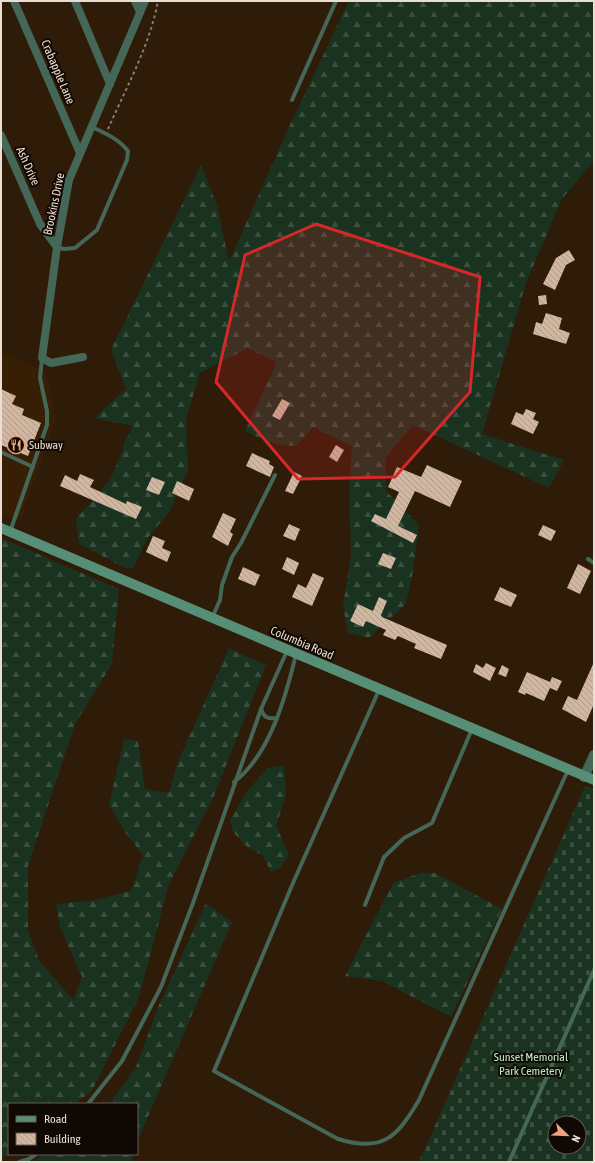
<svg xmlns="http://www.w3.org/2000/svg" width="595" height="1163" viewBox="0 0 595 1163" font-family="'Asap Condensed',sans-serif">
  <defs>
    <pattern id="forest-firs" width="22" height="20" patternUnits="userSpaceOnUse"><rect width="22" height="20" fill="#1a3220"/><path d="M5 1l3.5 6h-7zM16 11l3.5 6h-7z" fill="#3b4f3f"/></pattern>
    <pattern id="cemetery-stones" width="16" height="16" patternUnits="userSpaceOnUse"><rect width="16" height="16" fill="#1a3220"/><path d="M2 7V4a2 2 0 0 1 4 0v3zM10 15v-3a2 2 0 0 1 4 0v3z" fill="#3b4f3f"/></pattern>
    <pattern id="building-back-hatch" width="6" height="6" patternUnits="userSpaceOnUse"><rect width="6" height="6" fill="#d2b7a0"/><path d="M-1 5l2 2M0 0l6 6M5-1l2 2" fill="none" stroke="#af9a88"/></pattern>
  </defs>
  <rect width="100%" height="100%" fill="#2e1b08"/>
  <polygon fill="#371f05" points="1,352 46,371 56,417 22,517 7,518 1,515"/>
  <g fill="url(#forest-firs)">
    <path d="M349 1H594V161L562 199 526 283 482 434 564 460 549 488 413 425 386 457V491L419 525 413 571 406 604 369 638 348 633 343 606 351 555 349 492 352 446 313 427 296 446C277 446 262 440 245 431L277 362 248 348 200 373 186 419 188 470 170 511 147 539 133 568 127 569 79 544 76 519 110 480 123 450 124 443 133 426 94 418 126 389 111 350 201 165 217 205 229 262 288 129Z"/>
    <polygon points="1,538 119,589 112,664 75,724 28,866 28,930 39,960 73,1000 82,977 60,927 56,904 94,900 131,891 143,855 125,832 109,805 124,739 138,741 145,789 169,793 177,764 229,648 266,665 214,796 169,884 139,997 92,1091 75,1104 9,1104 9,1154 19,1154 1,1157"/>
    <polygon points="284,765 286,795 276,826 289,854 281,867 271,872 263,856 246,846 233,832 230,820 246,793 267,768"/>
    <polygon points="421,873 435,873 502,909 451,1017 382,981 345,976 393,883"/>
    <polygon points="206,903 232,922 137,1142 137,1104 109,1104 136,1067 159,1005"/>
    <polygon points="45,1154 133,1154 132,1162 31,1162"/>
  </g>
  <path fill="url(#cemetery-stones)" fill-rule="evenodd" d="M585 786 594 788V1162H419ZM555 1123H579V1147H555Z"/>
  <g fill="url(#building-back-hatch)">
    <polygon points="569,250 575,260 566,265 555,290 543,284 556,258"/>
    <polygon points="546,295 547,304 539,305 538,296"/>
    <polygon points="546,313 562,318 559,329 570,333 566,344 533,334 536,322 542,324"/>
    <polygon points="1,389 16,396 12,404 24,409 22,415 41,423 28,456 1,445"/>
    <polygon points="282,399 290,403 280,420 272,416"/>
    <polygon points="526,409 536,413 533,419 539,422 533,434 511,424 516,412 523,415"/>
    <polygon points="336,445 344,450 337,462 329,457"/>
    <polygon points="252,453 270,461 269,464 274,467 270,477 246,466"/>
    <polygon points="427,465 462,481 450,507 415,491 398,526 417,535 413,543 371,521 375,514 386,519 399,492 388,487 397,467 421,477"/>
    <polygon points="294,472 302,476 293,494 285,491"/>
    <polygon points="80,474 94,480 90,487 126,504 127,501 142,507 136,519 60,486 65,475 77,481"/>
    <polygon points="152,477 165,482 159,495 146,490"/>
    <polygon points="177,481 194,489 189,501 172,493"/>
    <polygon points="223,513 236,519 230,532 233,534 228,546 212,537"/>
    <polygon points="289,524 300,529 295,541 283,536"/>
    <polygon points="543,525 556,531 551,541 538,535"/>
    <polygon points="153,536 165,541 162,548 171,552 167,562 146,552"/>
    <polygon points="383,553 396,558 391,569 378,564"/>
    <polygon points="287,557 299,563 294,575 282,569"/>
    <polygon points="578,564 591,571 580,594 567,588"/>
    <polygon points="243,567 260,575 255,586 238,579"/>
    <polygon points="313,573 324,578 312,606 292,597 298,584 306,588"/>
    <polygon points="500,587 517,595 511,607 494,600"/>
    <polygon points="379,597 387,601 381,615 382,617 447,645 441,659 414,648 416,644 398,636 395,640 383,635 386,630 366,621 363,627 350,621 358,604 373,611"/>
    <polygon points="594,662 594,704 586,722 562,709 568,696 577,700"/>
    <polygon points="486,663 496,668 490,681 473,672 476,664 483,668"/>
    <polygon points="502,665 509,669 506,677 498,674"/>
    <polygon points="527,672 550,682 552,677 562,681 557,691 550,688 544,701 526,693 525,695 518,692"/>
  </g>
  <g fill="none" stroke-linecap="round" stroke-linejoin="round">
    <path stroke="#8c7c6c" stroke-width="2" stroke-dasharray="3 3" stroke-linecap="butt" d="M108 129C126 88 150 45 158 1"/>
    <g stroke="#456757" stroke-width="4">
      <polyline points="292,100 336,1"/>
      <path d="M57 247 64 249 75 248 97 230 127 160 128 151C119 139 105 133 92 127"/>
      <polyline points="1,452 33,467"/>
      <polyline points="10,532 47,425 47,411 40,378 42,358"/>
      <polyline points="588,559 594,563"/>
      <polyline points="212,618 220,600 222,585 232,557 241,543 275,475"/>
      <path d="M379 690 293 883 214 1071 338 1139C383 1153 397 1137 419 1100L568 770"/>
      <path d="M261 709C264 718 268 719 277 718"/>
      <path d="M234 782C270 755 286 696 296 654"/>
      <polyline points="365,905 384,857 404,838 432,823 472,729"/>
      <polyline points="88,1104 122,1061 161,987 193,903 261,709 287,651"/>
      <polyline points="19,1162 29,1159 36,1154"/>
      <polyline points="509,1162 594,970"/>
    </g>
    <g stroke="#456757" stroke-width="8">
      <polyline points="14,1 80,153"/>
      <polyline points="75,1 110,84"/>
      <polyline points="135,1 140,12"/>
      <polyline points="1,135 40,224 57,247"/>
      <polyline points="83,357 51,363 42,358 57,247 69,180 145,1"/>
    </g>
    <polyline stroke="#456757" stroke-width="10" points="584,777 594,755"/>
    <polyline stroke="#578f76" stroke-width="10" points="1,528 594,780"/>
  </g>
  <path fill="#d62828" fill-opacity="0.2" stroke="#d62828" stroke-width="3" stroke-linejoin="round" d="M316 224 480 277 470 392 395 477 298 479 216 382 245 255Z"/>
  <defs>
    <symbol id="restaurant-ring" viewBox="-11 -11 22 22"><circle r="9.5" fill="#100802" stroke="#f1a17c" stroke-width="1.5"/><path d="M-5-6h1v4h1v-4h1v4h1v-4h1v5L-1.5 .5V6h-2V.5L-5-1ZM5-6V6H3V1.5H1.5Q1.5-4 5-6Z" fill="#f1a17c"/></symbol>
  </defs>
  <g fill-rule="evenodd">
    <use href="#restaurant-ring" x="6" y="435" width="20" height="20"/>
  </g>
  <g text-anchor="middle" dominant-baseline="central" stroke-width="4" stroke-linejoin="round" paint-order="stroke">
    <g font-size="12" fill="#eaddd1" stroke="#100802">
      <text transform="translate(58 72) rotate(67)">Crabapple Lane</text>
      <text transform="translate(28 166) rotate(66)">Ash Drive</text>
      <text transform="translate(54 204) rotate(-78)">Brookins Drive</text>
      <text transform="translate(302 643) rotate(23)">Columbia Road</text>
    </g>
    <g font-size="12" fill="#eaddd1" stroke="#100802" text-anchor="start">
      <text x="29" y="445">Subway</text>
    </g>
    <g font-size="12" fill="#b8ebc4" stroke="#100802">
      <text x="531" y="1057">Sunset Memorial<tspan x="531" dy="14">Park Cemetery</tspan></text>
    </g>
  </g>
  <rect width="595" height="1163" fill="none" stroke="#eaddd1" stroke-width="4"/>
  <rect x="8" y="1103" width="130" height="52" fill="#100802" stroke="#675d55"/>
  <rect x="16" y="1116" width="20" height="6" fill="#578f76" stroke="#675d55"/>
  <text x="44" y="1123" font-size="12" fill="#eaddd1">Road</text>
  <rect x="16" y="1133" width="20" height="12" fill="url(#building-back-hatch)" stroke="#675d55"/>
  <text x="44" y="1143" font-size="12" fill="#eaddd1">Building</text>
  <g transform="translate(567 1135) rotate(113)"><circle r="19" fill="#100802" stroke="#675d55"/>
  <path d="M0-3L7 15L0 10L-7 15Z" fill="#f1a17c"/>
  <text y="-6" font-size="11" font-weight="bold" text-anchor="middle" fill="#eaddd1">N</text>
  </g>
</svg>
